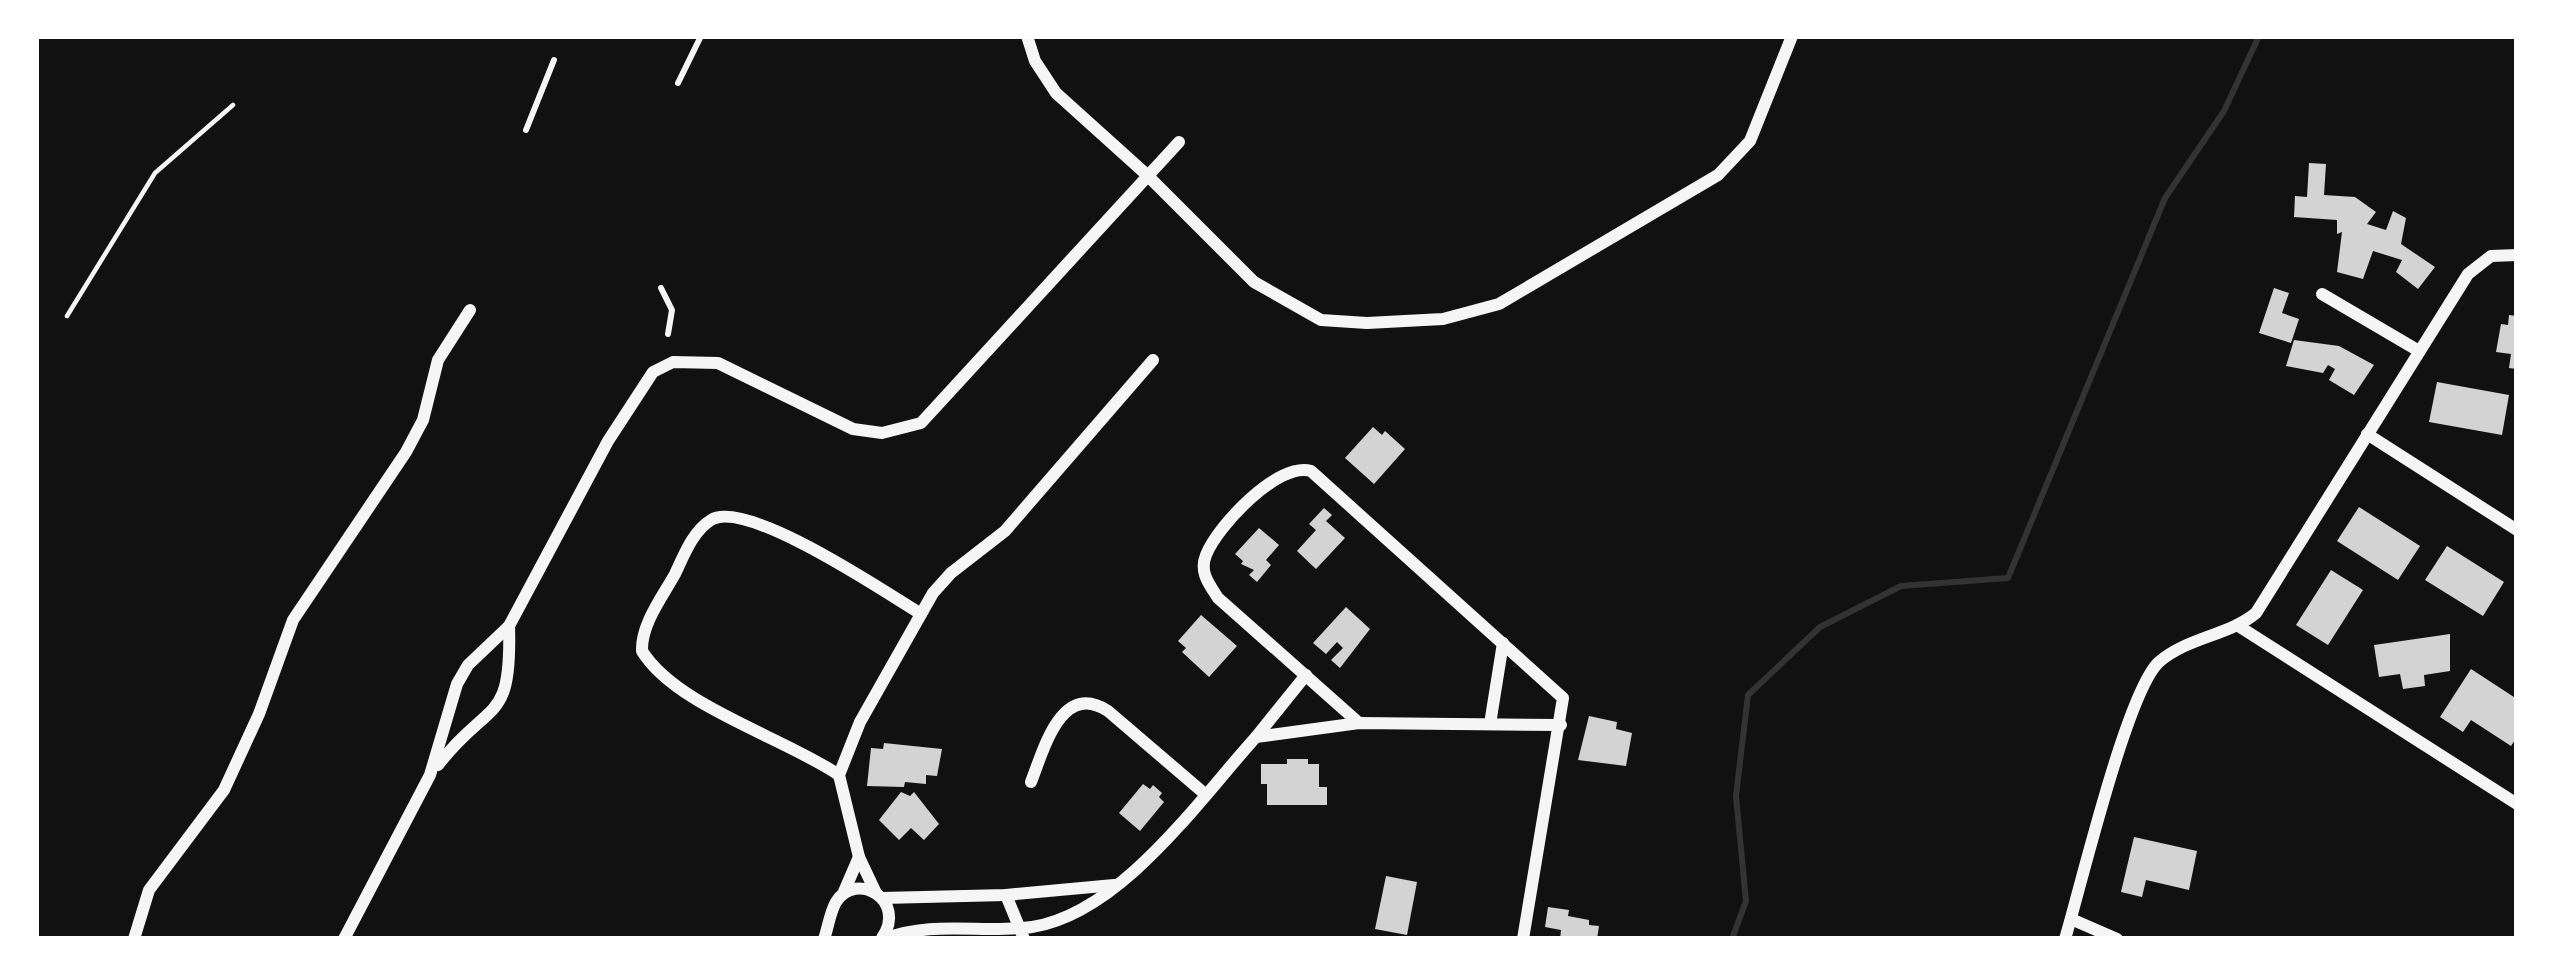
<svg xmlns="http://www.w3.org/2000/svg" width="2553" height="975" viewBox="0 0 2553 975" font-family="'PT Sans Narrow',sans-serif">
  <rect width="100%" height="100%" fill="#111"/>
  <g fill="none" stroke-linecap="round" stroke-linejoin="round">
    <polyline stroke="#333" stroke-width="6" points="1732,939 1746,901 1736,796 1748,695 1820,627 1901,586 2008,578 2165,198 2224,111 2259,36"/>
  </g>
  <g fill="#d3d3d3">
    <polygon points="2309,163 2326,164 2324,195 2355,197 2376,212 2367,224 2386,230 2393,211 2406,218 2401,244 2435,267 2418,289 2396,272 2402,260 2373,251 2363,279 2337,272 2342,232 2337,234 2337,220 2294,217 2295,196 2307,197"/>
    <polygon points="2274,288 2289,293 2282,313 2299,319 2291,343 2259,333"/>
    <polygon points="2509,315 2517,316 2517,369 2509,368 2511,354 2496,352 2501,324 2508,325"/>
    <polygon points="2294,340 2339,346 2374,365 2354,395 2329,380 2335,369 2328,365 2323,373 2286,366"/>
    <polygon points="2437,382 2509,395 2502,435 2429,422"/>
    <polygon points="1373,427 1382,435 1385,431 1405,449 1374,484 1345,458"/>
    <polygon points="2359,507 2420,546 2398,580 2337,541"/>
    <polygon points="1324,508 1332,515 1326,521 1345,538 1316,569 1297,551 1316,530 1309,524"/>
    <polygon points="1259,528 1279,545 1266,560 1271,565 1257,582 1249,575 1254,570 1241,564 1243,561 1235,554"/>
    <polygon points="2447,546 2504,582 2483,616 2425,580"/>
    <polygon points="2331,570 2363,590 2328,645 2296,625"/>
    <polygon points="1346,607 1370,629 1340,668 1331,660 1343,648 1337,642 1326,654 1313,643"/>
    <polygon points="1201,615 1237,646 1209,677 1182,652 1186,648 1178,641"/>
    <polygon points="2450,634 2450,671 2424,675 2425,686 2403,689 2400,674 2379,677 2374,645"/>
    <polygon points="2471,669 2517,699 2517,737 2511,746 2471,720 2463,732 2440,717"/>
    <polygon points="1589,716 1617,722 1616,729 1632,733 1626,766 1578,760"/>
    <polygon points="884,743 942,749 937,776 926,775 926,784 905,782 904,787 867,786 871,748 883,749"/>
    <polygon points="1287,759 1308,759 1308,764 1319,764 1319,787 1327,787 1327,805 1267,805 1267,784 1261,784 1261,764 1287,764"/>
    <polygon points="1143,784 1150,789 1153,785 1162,793 1159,797 1164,802 1140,831 1119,813"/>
    <polygon points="901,792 910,796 914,792 939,824 924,840 911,828 899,840 879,820"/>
    <polygon points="2134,837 2197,851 2189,890 2146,880 2142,897 2121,892"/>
    <polygon points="1386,876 1417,882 1407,935 1375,929"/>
    <polygon points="1548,907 1569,910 1568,916 1589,920 1589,925 1599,926 1597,939 1560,939 1561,930 1545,927"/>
  </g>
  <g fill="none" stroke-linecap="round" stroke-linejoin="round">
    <polyline stroke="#f5f5f5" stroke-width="4.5" points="67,316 155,173 233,105"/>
    <g stroke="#f5f5f5" stroke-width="6">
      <polyline points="678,83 701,36"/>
      <polyline points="526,130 554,60"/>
      <polyline points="661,288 672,310 668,334"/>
    </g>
    <g stroke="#f5f5f5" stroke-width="12">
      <polyline points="1027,36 1035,61 1056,93 1147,175 1254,282 1321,320 1367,323 1443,319 1499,304 1718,175 1750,141 1792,36"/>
      <polyline points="2322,294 2419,351"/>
      <polyline points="2367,434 2517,530"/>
      <polyline points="2240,627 2517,804"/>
      <path d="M1359 723 1218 598C1209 584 1199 572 1206 555 1218 525 1279 461 1311 471L1563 698 1523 939"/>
      <polyline points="1490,724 1503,643"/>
      <polyline points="1256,737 1306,675"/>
      <path d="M438 765C490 698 512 726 509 626"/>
      <path d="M839 775C783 737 676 706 642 651 641 624 663 596 675 574 684 555 693 531 711 520 746 498 885 592 921 614"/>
      <path d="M1031 782C1044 749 1061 681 1108 711L1205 794"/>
      <polyline points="876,893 859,857 839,775 860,722 933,593 951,573 1005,531 1153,360"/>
      <polyline points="843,894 859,857"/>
      <polyline points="1006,895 1024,939"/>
      <polyline points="882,898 1006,895 1114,885"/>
      <polyline points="2071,919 2117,939"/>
      <polyline points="134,939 149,890 224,790 259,714 293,620 406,452 423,420 438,360 470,310"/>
      <polyline points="344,939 430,775 457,684 468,665 509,626 608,441 653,372 673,362 718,363 853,429 882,433 921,423 1179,142"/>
      <path d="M824 939C828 928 830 912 836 902 856 870 908 900 882 938"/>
      <path d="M884 939C934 920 982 934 1032 927 1121 913 1198 801 1256 737L1359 723 1561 725"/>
      <path d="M2065 939C2081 886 2127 691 2159 662 2188 637 2228 636 2256 613L2468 274 2491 256 2517 255"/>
    </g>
  </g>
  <rect width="2553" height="975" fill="none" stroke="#ffffff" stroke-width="78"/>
</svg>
